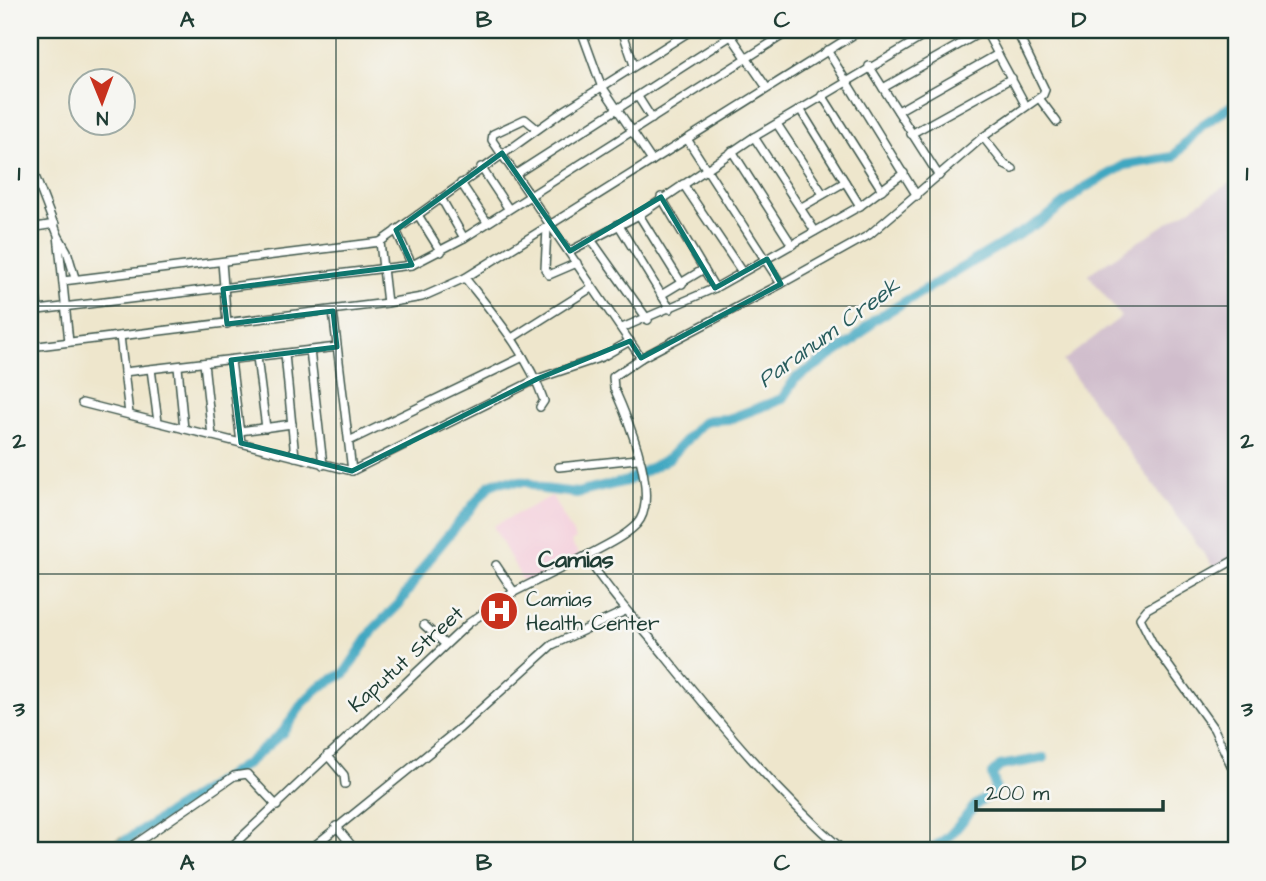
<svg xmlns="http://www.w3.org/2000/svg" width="1266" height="881" viewBox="0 0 1266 881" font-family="'Architects Daughter',sans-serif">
  <rect width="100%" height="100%" fill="#f6f6f2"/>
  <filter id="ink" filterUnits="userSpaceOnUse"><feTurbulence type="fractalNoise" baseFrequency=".0143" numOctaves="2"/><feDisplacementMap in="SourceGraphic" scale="14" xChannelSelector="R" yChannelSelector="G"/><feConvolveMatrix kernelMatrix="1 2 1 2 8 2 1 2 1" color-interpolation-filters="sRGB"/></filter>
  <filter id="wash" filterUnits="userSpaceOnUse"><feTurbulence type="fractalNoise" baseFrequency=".00686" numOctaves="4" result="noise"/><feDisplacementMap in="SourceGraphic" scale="28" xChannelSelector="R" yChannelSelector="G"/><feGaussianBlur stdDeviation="1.57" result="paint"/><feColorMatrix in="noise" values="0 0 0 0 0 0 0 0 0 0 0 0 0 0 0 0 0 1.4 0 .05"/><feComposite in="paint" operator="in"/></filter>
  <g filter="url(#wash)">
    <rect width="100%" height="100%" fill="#eee6cc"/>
    <polygon fill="#f4cfdc" points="552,496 576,539 571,542 580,556 525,585 493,526"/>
    <polygon fill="#d0bdcc" points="1236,179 1236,558 1215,569 1063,361 1121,317 1088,274"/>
    <polygon fill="#8eb56a" stroke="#56794f" stroke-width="2" points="121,837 136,843 126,851 101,851"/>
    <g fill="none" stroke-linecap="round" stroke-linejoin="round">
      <g stroke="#41a7c1" stroke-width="10">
        <polyline points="109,851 246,764 283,732 302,704 319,687 345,673 374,629 399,604 432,555 490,485 500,481 527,482 543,489 577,493 627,481 669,458 701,424 709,420 729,419 782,399 795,379 853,341 874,320 1046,218 1084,188 1125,165 1173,157 1201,126 1236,103"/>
        <path d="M927 851C953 837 956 828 973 808 979 800 989 798 996 790L992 774 1000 766 1044 758"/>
      </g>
    </g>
  </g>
  <g filter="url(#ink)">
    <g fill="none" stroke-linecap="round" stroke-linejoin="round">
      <defs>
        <g id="minor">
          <polyline points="581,30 601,85 652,161"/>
          <polyline points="622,30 634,65"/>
          <polyline points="727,30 767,88"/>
          <polyline points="827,50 917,196"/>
          <polyline points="869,66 939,176"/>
          <polyline points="883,88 985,30 1026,106"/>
          <polyline points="822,95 882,190"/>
          <polyline points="638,97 652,119"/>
          <polyline points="1039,98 1057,122"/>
          <polyline points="800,109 860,206"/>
          <polyline points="898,111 998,54"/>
          <polyline points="777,124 823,194"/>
          <polyline points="537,129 525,119 493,134 492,140 641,358"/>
          <polyline points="911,134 1012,78"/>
          <polyline points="754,137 815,231"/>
          <polyline points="983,137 1005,165 1013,169"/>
          <polyline points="732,151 792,245"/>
          <polyline points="30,163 58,235 69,342"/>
          <polyline points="481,167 508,208"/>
          <polyline points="516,174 740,30"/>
          <polyline points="461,183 487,222"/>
          <polyline points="683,184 742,272"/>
          <polyline points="661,197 715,288"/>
          <polyline points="441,198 464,238"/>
          <polyline points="800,208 845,182"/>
          <polyline points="418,215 441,252"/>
          <polyline points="639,215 682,284"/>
          <polyline points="618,224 670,309"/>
          <polyline points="30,228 55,224"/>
          <polyline points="547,228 545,269 549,275 577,263"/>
          <polyline points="396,230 412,265"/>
          <polyline points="59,237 67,251 75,278"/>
          <polyline points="592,241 648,320"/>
          <polyline points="380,242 387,303"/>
          <polyline points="570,251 639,215 754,137 934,30"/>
          <polyline points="30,259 38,310 412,265 464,238 791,30"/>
          <polyline points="222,262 227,324"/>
          <path d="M465 278C495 316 528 354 544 401L540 407"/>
          <polyline points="63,281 380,242 562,112 692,30"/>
          <polyline points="781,284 869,235 983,137 1043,95 1045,90 1016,30"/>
          <polyline points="661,295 704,269"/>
          <polyline points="333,311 352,471"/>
          <polyline points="622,328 715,288 860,206 904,173"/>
          <polyline points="120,336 129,414"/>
          <polyline points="512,338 591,288"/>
          <polyline points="30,347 387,303 422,297 465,278 861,30"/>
          <polyline points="310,350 323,465"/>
          <polyline points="285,354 295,457"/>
          <polyline points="257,357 266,428"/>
          <polyline points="231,360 241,443"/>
          <polyline points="204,363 212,436"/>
          <polyline points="178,367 184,429"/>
          <polyline points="151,369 158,422"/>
          <polyline points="124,372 337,347"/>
          <polyline points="82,403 352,471 537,379 602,357 630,341"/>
          <polyline points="240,431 292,424"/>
          <polyline points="349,441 523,357"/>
          <polyline points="559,467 637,459"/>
          <path d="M586 556C603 547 623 538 637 524 661 497 627 417 614 388L613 377 641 358 781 284 687 139"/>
          <polyline points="1236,559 1147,609 1140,618 1153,644 1214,729 1236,776"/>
          <polyline points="496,565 514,592"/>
          <polyline points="424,625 445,644"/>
          <polyline points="327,755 344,775 345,784"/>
          <polyline points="336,826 356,851"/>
          <polyline points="125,851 234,776 247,774 277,806"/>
          <path d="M227 851 469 623 514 592 586 556C611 595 641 626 669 661 724 729 778 794 844 851"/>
          <polyline points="308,851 460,728 552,645 625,611"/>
        </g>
      </defs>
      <use href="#minor" stroke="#3e564b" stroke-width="10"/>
      <use href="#minor" stroke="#fff" stroke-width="7"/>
    </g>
  </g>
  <path fill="none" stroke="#0f766e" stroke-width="5" stroke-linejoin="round" d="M502 153 570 251 661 197 715 288 767 259 781 284 641 358 630 341 537 379 352 471 241 443 231 360 337 347 333 311 227 324 223 289 412 265 396 230Z"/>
  <path fill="none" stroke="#1f3d34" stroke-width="2" stroke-opacity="0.55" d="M336 30V851M633 30V851M930 30V851M30 306H1236M30 574H1236"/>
  <defs>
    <symbol id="hospital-disc" viewBox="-11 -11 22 22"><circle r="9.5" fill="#c8321e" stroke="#f6f6f2"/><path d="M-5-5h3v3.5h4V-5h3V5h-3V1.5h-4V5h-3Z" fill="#fff"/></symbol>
  </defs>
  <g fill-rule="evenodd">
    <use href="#hospital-disc" x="477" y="589" width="44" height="44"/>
  </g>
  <g text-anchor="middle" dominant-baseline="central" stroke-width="5" stroke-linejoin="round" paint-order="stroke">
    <g font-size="21" fill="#1f3d34" stroke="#f6f6f2" text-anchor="start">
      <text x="526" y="599">Camias<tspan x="526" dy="24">Health Center</tspan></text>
    </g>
    <g font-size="21" fill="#1f3d34" stroke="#f6f6f2">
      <text transform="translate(406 659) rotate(-42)">Kaputut Street</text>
    </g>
    <g font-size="23" font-style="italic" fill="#295d5e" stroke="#f6f6f2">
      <text transform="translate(829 333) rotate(-36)">Paranum Creek</text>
    </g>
    <g font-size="24" font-weight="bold" fill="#1f3d34" stroke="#f6f6f2">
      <text x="576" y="560">Camias</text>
    </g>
  </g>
  <rect width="1266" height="881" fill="none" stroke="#f6f6f2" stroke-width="77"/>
  <g transform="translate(102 102) rotate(179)"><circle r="33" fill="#f6f6f2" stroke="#a0aca6" stroke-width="2"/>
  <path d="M0-5L12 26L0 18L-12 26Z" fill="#c8321e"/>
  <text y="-10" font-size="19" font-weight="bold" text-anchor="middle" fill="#1f3d34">N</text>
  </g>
  <path d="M976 800v10h187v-10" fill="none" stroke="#1f3d34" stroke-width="3.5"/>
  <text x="986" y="800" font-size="21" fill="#1f3d34" stroke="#f6f6f2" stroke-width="5" paint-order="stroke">200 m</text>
  <rect x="38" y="38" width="1190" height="804" fill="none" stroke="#1f3d34" stroke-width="2.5"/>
  <g font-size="23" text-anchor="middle" font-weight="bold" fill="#1f3d34">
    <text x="187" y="27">A</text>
    <text x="484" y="27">B</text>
    <text x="782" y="27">C</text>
    <text x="1079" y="27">D</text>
    <text x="19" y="180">1</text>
    <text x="1247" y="180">1</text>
    <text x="19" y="448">2</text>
    <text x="1247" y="448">2</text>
    <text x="19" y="716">3</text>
    <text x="1247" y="716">3</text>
    <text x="187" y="870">A</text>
    <text x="484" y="870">B</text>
    <text x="782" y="870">C</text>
    <text x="1079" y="870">D</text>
  </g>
</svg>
